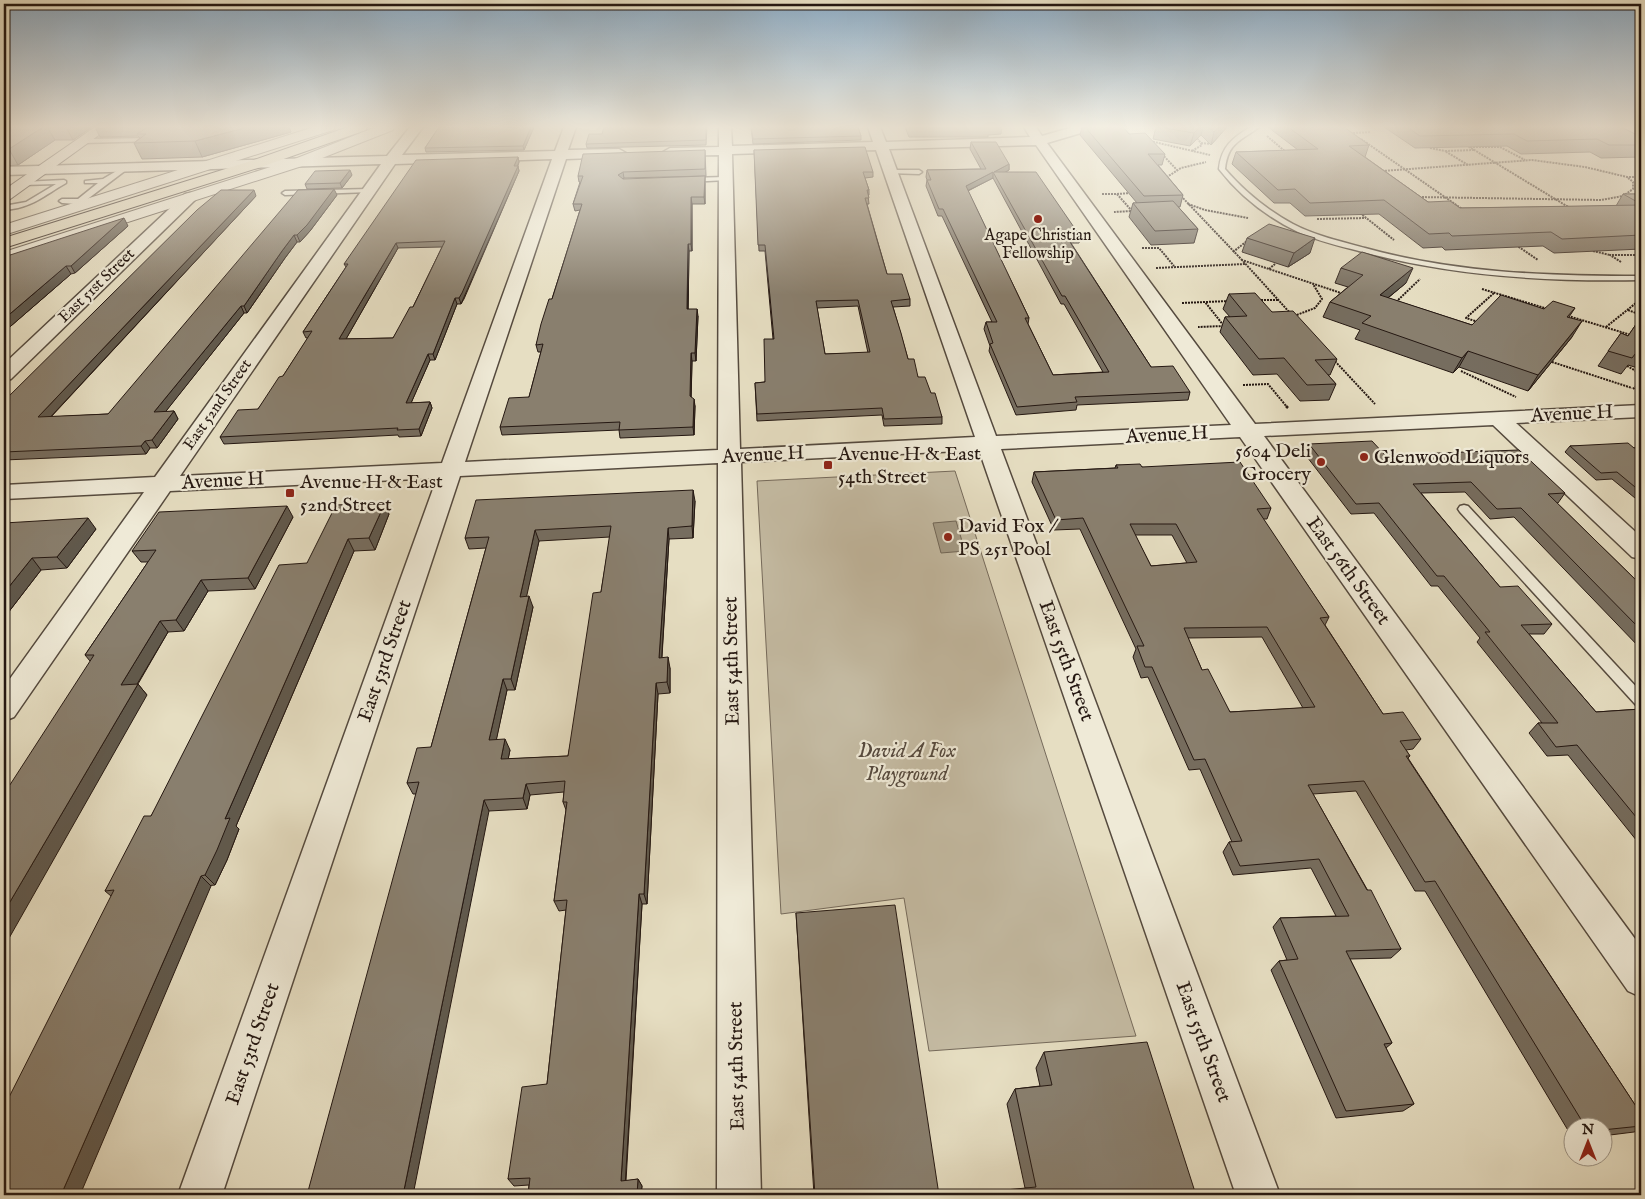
<svg xmlns="http://www.w3.org/2000/svg" width="1645" height="1199" viewBox="0 0 1645 1199" font-family="'IM FELL English',serif">
  <rect width="100%" height="100%" fill="#e6dec2"/>
  <filter id="stains"><feTurbulence type="fractalNoise" baseFrequency=".004" numOctaves="4"/><feColorMatrix values="0 0 0 0 .2 0 0 0 0 .09 0 0 0 0 .02 0 0 0 .5 -.17"/></filter>
  <radialGradient id="worn" r=".72"><stop offset=".6" stop-color="#630" stop-opacity="0"/><stop offset="1" stop-color="#630" stop-opacity=".3"/></radialGradient>
  <polygon fill="#c5bca4" stroke="#756a5b" points="955,471 1136,1036 929,1051 904,898 781,914 757,481"/>
  <polygon fill="#a49b86" stroke="#716758" points="956,521 965,551 941,553 933,523"/>
  <g fill="none" stroke-linecap="round" stroke-linejoin="round">
    <defs>
      <g id="service">
        <path d="M1251 127H1259C1241 141 1228 142 1225 169 1244 191 1267 210 1293 224 1316 236 1340 241 1365 248 1455 273 1548 276 1641 276V280C1546 282 1451 276 1359 251 1339 246 1318 241 1298 232 1267 217 1240 196 1219 169 1221 147 1233 137 1251 127Z"/>
        <polygon points="153,138 155,141 83,143 80,141 83,139"/>
        <polygon points="125,166 130,167 85,201 89,203 89,205 62,203 59,201 62,199 78,199 98,183 85,183 85,181 103,179"/>
        <polygon points="890,170 919,170 922,172 919,174 888,173 887,172"/>
        <polygon points="725,177 727,178 727,180 689,182 686,180 689,178"/>
        <path d="M64 180 66 181V183C43 196 32 208 4 210V206L26 202 56 184 24 185 21 183 22 182Z"/>
        <polygon points="369,189 372,191 371,192 285,195 282,193 285,191"/>
        <polygon points="1464,505 1468,506 1641,692 1641,706 1636,705 1460,512 1458,509 1460,506"/>
      </g>
      <g id="minor">
        <path d="M410 127H423L402 155 555 151 564 127H576L568 150 619 149 626 153 619 157 566 159 465 462 718 450 719 155 670 156 663 152 670 148 719 147V127H731L732 146 873 142 868 127H880L886 142 1030 137 1024 127H1036L1042 136 1073 127H1093L1091 130 1047 143 1255 424 1641 405V417L1516 423 1641 537V559L1632 557 1493 425 1264 436 1641 947V997L1628 991 1240 437 1001 449 1280 1195H1236L979 450 741 462 761 1195H717L718 463 460 476 222 1195H178L437 478 170 491 14 717 4 721V687L144 492 4 499V485L155 477 381 164 4 175V167L387 156ZM1036 145 1231 425 996 436 889 149ZM876 150 975 437 740 449 732 154ZM552 159 442 463 180 476 395 164Z"/>
        <polygon points="190,193 195,194 197,197 195,200 11,379 4,381 4,364 185,194"/>
      </g>
      <g id="tertiary">
        <polygon points="314,127 334,127 333,130 4,235 4,225"/>
        <polygon points="376,127 394,127 393,130 302,166 4,262 4,252 292,160"/>
      </g>
      <polygon id="secondary" points="95,127 110,127 9,200 4,202 4,190"/>
      <polygon id="primary" points="348,127 367,127 366,130 261,167 4,248 4,238 251,161"/>
    </defs>
    <use href="#service" stroke="#554a3e" stroke-width="3"/>
    <use href="#minor" stroke="#554a3e" stroke-width="3"/>
    <use href="#tertiary" stroke="#554a3e" stroke-width="2"/>
    <use href="#secondary" stroke="#251812" stroke-width="2"/>
    <use href="#primary" stroke="#251812" stroke-width="2"/>
    <g stroke="#251812" stroke-width="2" stroke-dasharray="2 1" stroke-linecap="butt">
      <polyline points="1353,133 1371,132"/>
      <polyline points="1267,136 1287,153"/>
      <polyline points="1361,139 1465,211"/>
      <polyline points="1150,141 1210,155"/>
      <polyline points="1201,143 1213,144"/>
      <polyline points="1466,145 1570,208"/>
      <polyline points="1470,147 1500,147 1525,160"/>
      <polyline points="1430,148 1445,151"/>
      <polyline points="1192,151 1202,145 1198,139"/>
      <polyline points="1162,154 1177,170"/>
      <polyline points="1468,165 1445,151 1474,150"/>
      <polyline points="1382,171 1532,160 1585,167 1627,177 1641,177"/>
      <polyline points="1169,180 1167,177 1181,168 1206,162"/>
      <polyline points="1102,194 1117,194 1132,211 1114,212"/>
      <polyline points="1117,194 1131,193"/>
      <polyline points="1181,196 1242,260"/>
      <polyline points="1419,197 1601,200 1623,196 1633,189 1633,182 1627,177"/>
      <polyline points="1188,204 1205,210 1248,218"/>
      <polyline points="1360,213 1394,240"/>
      <polyline points="1317,219 1366,218"/>
      <polyline points="1516,245 1538,260"/>
      <polyline points="1142,248 1159,248 1174,266"/>
      <polyline points="1593,251 1610,255"/>
      <polyline points="1233,252 1247,241"/>
      <polyline points="1621,262 1610,255 1641,255"/>
      <polyline points="1156,268 1245,264"/>
      <polyline points="1269,269 1275,264"/>
      <polyline points="1482,289 1548,309"/>
      <polyline points="1258,300 1278,300"/>
      <polyline points="1206,302 1229,301"/>
      <polyline points="1396,302 1420,279"/>
      <polyline points="1182,303 1205,302 1224,326 1198,327"/>
      <polyline points="1628,310 1641,315"/>
      <polyline points="1291,314 1242,260 1344,294"/>
      <polyline points="1565,315 1631,335"/>
      <polyline points="1294,316 1315,308 1322,299 1313,284"/>
      <polyline points="1478,322 1466,318 1494,293"/>
      <polyline points="1606,327 1641,299"/>
      <polyline points="1333,359 1375,404"/>
      <polyline points="1549,361 1632,388"/>
      <polyline points="1627,366 1641,374"/>
      <polyline points="1461,371 1516,397"/>
      <polyline points="1243,385 1268,384 1287,407"/>
      <polyline points="1633,389 1641,381"/>
    </g>
    <polyline stroke="#251812" stroke-width="2.5" stroke-dasharray="3 2.5" stroke-linecap="butt" points="1286,406 1288,408"/>
    <use href="#service" fill="#efead7" fill-rule="evenodd"/>
    <use href="#minor" fill="#efead7" fill-rule="evenodd"/>
    <use href="#tertiary" fill="#efead7" fill-rule="evenodd"/>
    <use href="#secondary" fill="#efead7" fill-rule="evenodd"/>
    <use href="#primary" fill="#e6dec2" fill-rule="evenodd"/>
  </g>
  <g fill="#766d5f" stroke="#251812" fill-rule="evenodd">
    <polygon points="4,127 92,127 73,140 55,140 18,165 4,166"/>
    <polygon points="95,127 289,127 291,132 202,157 142,159 134,143 140,138 138,136 100,137"/>
    <polygon points="439,127 534,127 524,150 426,152 425,148"/>
    <polygon points="707,127 706,145 587,148 586,144"/>
    <polygon points="751,127 858,127 861,136 861,140 753,144"/>
    <polygon points="905,127 1002,127 1001,134 988,135 988,137 909,137"/>
    <polygon points="1082,127 1123,127 1129,134 1165,154 1162,165 1158,165 1183,195 1180,207 1178,207 1198,229 1194,243 1151,245 1129,217 1133,203 1137,203 1080,135"/>
    <polygon points="1156,127 1227,127 1211,145 1201,135 1190,146 1153,139"/>
    <polygon points="1268,127 1344,127 1369,145 1365,157 1428,202 1460,208 1616,206 1623,194 1641,194 1641,249 1554,253 1543,246 1445,250 1442,247 1423,248 1379,214 1305,216 1290,203 1274,203 1232,164 1236,152 1298,150"/>
    <polygon points="1384,127 1621,127 1641,137 1641,157 1601,158 1590,152 1521,154 1507,146 1415,148"/>
    <path d="M971 142 1009 164V170L1006 172 1080 236 1079 243H1071L1151 367 1190 392 1188 400 1077 405 1076 410 1016 415 989 351 990 346 984 329 986 322H992L942 216H938L926 186 927 180 926 177 927 170 981 169 970 149ZM993 178 1061 304H1064L1103 372 1053 375 1028 324 1029 318 968 191Z"/>
    <polygon points="705,150 706,176 624,178 623,179 705,183 705,204 692,204 692,251 689,251 688,309 698,316 696,361 692,361 691,397 695,406 694,435 620,438 619,430 502,435 500,427 529,397 541,352 538,352 536,345 552,299 580,210 575,211 573,204 580,182 579,182 578,176"/>
    <path d="M754 150 873 172V177L865 178 869 190V195H868L869 204H867L887 274 910 299V306L893 307 908 359 918 377 931 393 942 417V424L884 426 882 415 757 421 755 383 765 382 773 339 765 251H759ZM858 306 868 353 825 354 817 308Z"/>
    <path d="M518 157 519 162 518 166 519 171 464 299 461 304H457L435 360H430L411 403 430 402 432 408 421 436 399 437 398 435 224 444 220 437 258 409 283 376 308 338H306L303 332 346 267 344 264ZM442 247 413 307 393 338 346 339 398 248Z"/>
    <polygon points="352,175 342,188 307,189 305,184"/>
    <polygon points="337,195 310,231 300,242 297,242 285,258 247,313 244,313 165,412 174,411 178,419 157,448 150,448 146,454 4,460 4,401 256,196 51,417 108,414"/>
    <polygon points="128,226 75,273 71,274 4,332 4,257"/>
    <polygon points="1247,238 1310,253 1288,267 1242,252"/>
    <polygon points="1341,268 1406,283 1388,298 1472,325 1544,309 1575,308 1569,317 1572,337 1528,391 1459,367 1453,373 1355,339 1360,330 1323,317 1330,302 1348,287 1335,283"/>
    <polygon points="1229,294 1272,312 1337,359 1330,375 1328,375 1336,384 1329,400 1300,401 1277,374 1253,375 1220,332 1225,317 1230,317 1223,309"/>
    <polygon points="1641,317 1641,369 1628,365 1621,374 1598,366 1621,333 1628,336"/>
    <polygon points="1309,444 1385,455 1565,493 1558,503 1557,503 1641,585 1641,649 1514,517 1490,519 1465,492 1421,493 1500,587 1552,624 1544,634 1529,634 1596,712 1641,709 1641,846 1568,755 1547,756 1529,733 1538,723 1542,723 1477,642 1480,638 1438,586 1431,586 1374,513 1351,514 1304,453"/>
    <polygon points="1570,446 1641,448 1641,503 1612,479 1596,480 1565,452"/>
    <path d="M1116 465 1142 467 1271 508 1267 519H1263L1329 617 1325 625 1383 714 1421 739 1413 749 1406 750 1410 756 1408 758 1641 1114V1129L1634 1132 1602 1136V1126H1572V1137L1425 891H1415L1356 791 1313 794 1401 949 1391 958 1350 959 1392 1043 1386 1048 1414 1104 1403 1111 1336 1118 1271 970 1279 961 1287 960 1273 927 1280 918 1336 916 1311 868 1233 875 1223 852 1229 842H1232L1200 769 1189 770 1148 677 1141 678 1133 657 1136 649 1080 529 1054 530 1032 482 1034 472 1115 468ZM1135 535H1172L1187 563 1151 566ZM1262 637 1303 708 1230 712 1202 670 1188 638Z"/>
    <path d="M695 501 693 538 669 539 662 657 670 668V693L658 694 647 904H642L626 1181 638 1179 642 1186 641 1195H528L529 1185 514 1186 508 1179 547 1084 566 910 559 911 554 901 566 810 563 802 564 792 530 795 527 809 489 811 416 794H413L407 783 431 747 486 548 469 549 465 538ZM610 537 601 592 568 756 508 759 510 750 496 740 507 690H515L533 607 526 596 539 541Z"/>
    <polygon points="389,514 375,550 354,551 236,826 239,829 227,860 215,885 111,896 105,891 151,816 307,563"/>
    <polygon points="293,517 255,589 208,591 184,631 168,632 138,684 147,695 90,661 85,655 148,562 141,562 132,551"/>
    <polygon points="4,523 96,529 67,568 41,570 4,618"/>
    <polygon points="796,913 939,1195 814,1195"/>
    <polygon points="1044,1052 1196,1195 1025,1188 1007,1104 1015,1089 1040,1086 1036,1068"/>
  </g>
  <g fill="#60594d" stroke="#251812">
    <polygon points="43,127 47,127 55,140 18,165 9,149"/>
    <polygon points="66,127 92,127 73,140"/>
    <polygon points="248,127 289,127 291,132 202,157 195,141"/>
    <polygon points="531,127 534,127 524,150 523,146"/>
    <polygon points="1200,127 1203,127 1201,135 1190,146 1194,133"/>
    <polygon points="1219,127 1227,127 1211,145 1214,132"/>
    <polygon points="518,157 519,162 515,171 514,166"/>
    <polygon points="1009,164 1009,170 996,177 994,172"/>
    <polygon points="518,166 519,171 461,304 459,298"/>
    <polygon points="350,170 352,175 342,188 340,183"/>
    <polygon points="623,172 624,178 619,181 618,175"/>
    <polygon points="993,172 993,178 965,192 966,186"/>
    <polygon points="705,176 705,204 704,197"/>
    <polygon points="334,189 337,195 310,231 300,242 297,235"/>
    <polygon points="254,190 256,196 43,425 38,417"/>
    <polygon points="691,197 692,204 692,251 691,244"/>
    <polygon points="124,218 128,226 75,273 71,266"/>
    <polygon points="294,235 297,242 285,258 247,313 244,306 282,251"/>
    <polygon points="1315,238 1310,253 1288,267 1294,253"/>
    <polygon points="396,243 398,248 342,346 339,339"/>
    <polygon points="688,244 689,251 688,316 687,309"/>
    <polygon points="66,266 71,274 4,332 4,319"/>
    <polygon points="1413,268 1406,283 1373,310 1380,295"/>
    <polygon points="455,298 457,304 435,360 433,354"/>
    <polygon points="241,306 244,313 159,420 154,412"/>
    <polygon points="697,309 698,316 696,361 695,353"/>
    <polygon points="1582,321 1572,337 1528,391 1538,375"/>
    <polygon points="1468,351 1459,367 1453,373 1462,358"/>
    <polygon points="691,353 692,361 691,404 690,396"/>
    <polygon points="428,354 430,360 408,410 406,403"/>
    <polygon points="694,399 695,406 694,435 693,427"/>
    <polygon points="430,402 432,408 421,436 419,429"/>
    <polygon points="174,411 178,419 157,448 152,440"/>
    <polygon points="145,441 150,448 146,454 141,446"/>
    <polygon points="693,490 695,501 693,538 692,526"/>
    <polygon points="385,503 389,514 375,550 369,538"/>
    <polygon points="287,506 293,517 255,589 248,578"/>
    <polygon points="88,518 96,529 67,568 57,557"/>
    <polygon points="668,528 669,539 661,669 659,658"/>
    <polygon points="535,530 539,541 524,608 520,597"/>
    <polygon points="348,539 354,551 236,826 239,829 227,860 215,885 205,875 225,819"/>
    <polygon points="32,558 41,570 4,618 4,593"/>
    <polygon points="201,580 208,591 184,631 176,620"/>
    <polygon points="529,596 533,607 515,690 511,679"/>
    <polygon points="160,621 168,632 130,696 121,685"/>
    <polygon points="668,657 670,668 670,693 667,682"/>
    <polygon points="503,679 507,690 494,751 489,740"/>
    <polygon points="656,683 658,694 647,904 644,894"/>
    <polygon points="138,684 147,695 4,947 4,912"/>
    <polygon points="505,739 510,750 506,770 501,759"/>
    <polygon points="526,784 530,795 527,809 523,798"/>
    <polygon points="484,800 489,811 413,1195 403,1195"/>
    <polygon points="201,876 211,886 80,1195 61,1195"/>
    <polygon points="639,894 642,904 625,1187 621,1181"/>
    <polygon points="638,1179 642,1186 641,1195 637,1195"/>
  </g>
  <g fill="#897f6e" stroke="#251812" fill-rule="evenodd">
    <polygon points="4,127 43,127 9,149 4,149"/>
    <polygon points="166,127 248,127 195,141 134,143 146,134 137,134 146,128"/>
    <polygon points="439,127 531,127 523,146 425,148"/>
    <polygon points="604,127 706,127 706,140 586,144 589,134 602,134"/>
    <polygon points="751,127 858,127 861,136 753,139"/>
    <rect x="909" y="127" width="80" height="1"/>
    <polygon points="1085,127 1123,127 1129,134 1145,133 1165,154 1148,154 1183,195 1144,196"/>
    <polygon points="1159,127 1200,127 1194,133"/>
    <polygon points="1208,127 1219,127 1214,132"/>
    <polygon points="1288,127 1344,127 1369,145 1349,146 1428,202 1450,201 1460,208 1641,205 1641,235 1562,239 1551,232 1452,236 1449,233 1429,234 1384,200 1310,203 1295,189 1278,190 1236,152 1318,149"/>
    <polygon points="1407,127 1621,127 1641,137 1641,145 1609,145 1597,139 1527,141 1514,134 1420,136"/>
    <path d="M971 142H996L1009 164 994 172H1036L1080 236H1066L1151 367 1173 366 1190 392 1075 397 1077 402 1017 407 990 344 993 343 986 322H997L943 209H939L927 180H931L927 170 986 169ZM993 172 1062 296H1065L1109 372 1053 375 1025 318H1029L966 186Z"/>
    <path d="M865 147 873 172H863L869 190H867L869 198H865L877 240 887 274H902L910 299 891 301 901 333 908 359H914L918 377H925L931 393H935L942 417 884 419 882 408 757 414 755 383 765 382 764 339H774L765 245H758L754 150ZM858 300 870 352 825 354 816 301Z"/>
    <polygon points="705,150 705,169 623,172 618,175 623,179 705,176 704,197 691,197 691,244 688,244 687,309 697,309 695,353 691,353 690,396 694,399 693,427 619,430 620,422 500,427 509,398 529,397 543,344 536,345 541,324 549,299 552,299 582,204 573,204 583,176 578,176 583,154"/>
    <path d="M518 157 514 166H518L462 293 459 298H455L433 354H428L406 403 430 402 419 429 397 430 398 428 220 437 238 410 258 409 279 377 283 376 312 331 303 332 348 264H344L416 160ZM445 241 413 307H410L393 338 339 339 396 243Z"/>
    <polygon points="350,170 340,183 305,184 315,171"/>
    <polygon points="334,189 307,225 297,235 294,235 282,251 244,306 241,306 154,412 174,411 152,440 145,441 141,446 4,452 4,401 197,210 221,190 254,190 38,417 108,414 298,190"/>
    <polygon points="1623,194 1641,194 1641,204"/>
    <polygon points="1173,201 1198,229 1155,231 1133,203"/>
    <polygon points="124,218 71,266 66,266 4,319 4,257"/>
    <polygon points="1269,224 1315,238 1294,253 1247,238"/>
    <polygon points="1362,252 1413,268 1380,295 1472,325 1501,295 1544,309 1553,301 1575,308 1567,317 1582,321 1538,375 1468,351 1462,358 1362,323 1371,316 1330,302 1363,275 1341,268"/>
    <polygon points="1255,293 1272,312 1293,311 1337,359 1315,360 1336,384 1307,385 1284,358 1259,359 1225,317 1247,316 1229,294"/>
    <polygon points="1641,317 1641,350 1639,349 1632,358 1608,351 1621,333 1628,336"/>
    <polygon points="1372,441 1385,455 1519,450 1565,493 1548,494 1641,585 1641,630 1521,508 1497,509 1471,482 1413,484 1500,587 1518,586 1552,624 1521,625 1596,712 1641,709 1641,823 1577,745 1556,747 1538,723 1558,723 1485,632 1490,632 1444,576 1437,576 1379,503 1356,504 1309,444"/>
    <polygon points="1628,443 1634,448 1641,448 1641,492 1617,472 1601,473 1570,446"/>
    <path d="M1240 462 1271 508 1257 509 1329 617 1320 618 1383 714 1403 712 1421 739 1400 741 1410 756H1406L1641 1114V1126L1602 1130V1126H1585L1435 881 1425 882 1364 781 1308 785 1367 890H1371L1401 949 1346 951 1392 1043 1384 1044 1414 1104 1346 1111 1279 961 1298 959 1280 918 1349 916 1319 859 1240 866 1229 842 1242 841 1205 759 1194 760 1152 667H1145L1137 646H1144L1083 518 1056 520 1034 472 1118 468 1116 465 1140 464 1142 467ZM1130 524H1176L1197 562 1151 566ZM1267 627 1315 707 1230 712 1208 669 1202 670 1184 628Z"/>
    <path d="M693 490 692 526 668 528 659 658 668 657 667 682 656 683 644 894H639L621 1181 638 1179 637 1195H528L530 1178 508 1179 522 1087 547 1084 567 900 554 901 567 802H563L565 781 526 784 523 798 484 800 403 1195H307L419 782 407 783 417 748 431 747 489 537 465 538 476 500ZM611 526 601 592 593 593 568 756 501 759 505 739 489 740 503 679H511L529 596 520 597 535 530Z"/>
    <polygon points="385,503 369,538 348,539 225,819 230,818 217,850 205,875 201,876 61,1195 4,1195 4,1107 114,890 105,891 144,816 151,816 279,565 307,563 336,505"/>
    <polygon points="287,506 248,578 201,580 176,620 160,621 121,685 138,684 4,912 4,794 94,655 85,655 156,550 132,551 159,512"/>
    <polygon points="88,518 57,557 32,558 4,593 4,523"/>
    <polygon points="895,905 939,1195 815,1195 796,913"/>
    <polygon points="1147,1042 1196,1195 954,1195 1036,1187 1015,1089 1052,1085 1044,1052"/>
  </g>
  <linearGradient id="sky" x2="0" y2="1"><stop stop-color="#8daac1"/><stop offset="0.43" stop-color="#f4f0e4"/><stop offset="1" stop-color="#f4f0e4" stop-opacity="0"/></linearGradient>
  <rect width="1645" height="295" fill="url(#sky)"/>
  <g fill="#8f2418" stroke="#efead7" stroke-width="2">
    <circle cx="1038" cy="219" r="5"/>
    <circle cx="1364" cy="457" r="5"/>
    <circle cx="1321" cy="462" r="5"/>
    <rect x="823" y="460" width="10" height="10" rx="2.5"/>
    <rect x="285" y="488" width="10" height="10" rx="2.5"/>
    <circle cx="948" cy="537" r="5"/>
  </g>
  <g text-anchor="middle" dominant-baseline="central" stroke-width="4.5" stroke-linejoin="round" paint-order="stroke">
    <g font-size="16" fill="#251812" stroke="#efead7">
      <text x="1038" y="236">Agape Christian<tspan x="1038" dy="18">Fellowship</tspan></text>
    </g>
    <g font-size="16" fill="#251812" stroke="#efead7">
      <text transform="translate(97 286) rotate(-44)">East 51st Street</text>
      <text transform="translate(218 405) rotate(-55)">East 52nd Street</text>
    </g>
    <g font-size="20" fill="#251812" stroke="#efead7">
      <text transform="translate(1572 414) rotate(-3)">Avenue H</text>
      <text transform="translate(1167 435) rotate(-3)">Avenue H</text>
      <text transform="translate(763 455) rotate(-3)">Avenue H</text>
      <text transform="translate(223 481) rotate(-3)">Avenue H</text>
      <text transform="translate(1348 571) rotate(54)">East 56th Street</text>
      <text transform="translate(385 661) rotate(-71)">East 53rd Street</text>
      <text transform="translate(732 661) rotate(-91)">East 54th Street</text>
      <text transform="translate(1066 661) rotate(70)">East 55th Street</text>
      <text transform="translate(1203 1042) rotate(70)">East 55th Street</text>
      <text transform="translate(253 1044) rotate(-71)">East 53rd Street</text>
      <text transform="translate(737 1066) rotate(-91)">East 54th Street</text>
    </g>
    <g font-size="20" fill="#251812" stroke="#efead7" text-anchor="start">
      <text x="1311" y="451" text-anchor="end">5604 Deli<tspan x="1311" dy="23">Grocery</tspan></text>
      <text x="838" y="454">Avenue H &amp; East<tspan x="838" dy="23">54th Street</tspan></text>
      <text x="1374" y="457">Glenwood Liquors</text>
      <text x="300" y="482">Avenue H &amp; East<tspan x="300" dy="23">52nd Street</tspan></text>
      <text x="958" y="526">David Fox /<tspan x="958" dy="23">PS 251 Pool</tspan></text>
    </g>
    <g font-size="20" font-style="italic" fill="#55493e" stroke="#efead7">
      <text x="907" y="751">David A Fox<tspan x="907" dy="23">Playground</tspan></text>
    </g>
  </g>
  <rect width="1645" height="1199" fill="none" stroke="#e6dec2" stroke-width="20"/>
  <rect x="5" y="5" width="1635" height="1189" fill="none" stroke="#251812" stroke-width="2.5"/>
  <rect x="10" y="10" width="1625" height="1179" fill="none" stroke="#251812"/>
  <g transform="translate(1588 1142)"><circle r="24" fill="#efead7" stroke="#9e9688"/>
  <path d="M0-4L9 19L0 12L-9 19Z" fill="#8f2418"/>
  <text y="-8" font-size="14" font-weight="bold" text-anchor="middle" fill="#251812">N</text>
  </g>
  <rect width="100%" height="100%" filter="url(#stains)"/>
  <rect width="100%" height="100%" fill="url(#worn)"/>
</svg>
